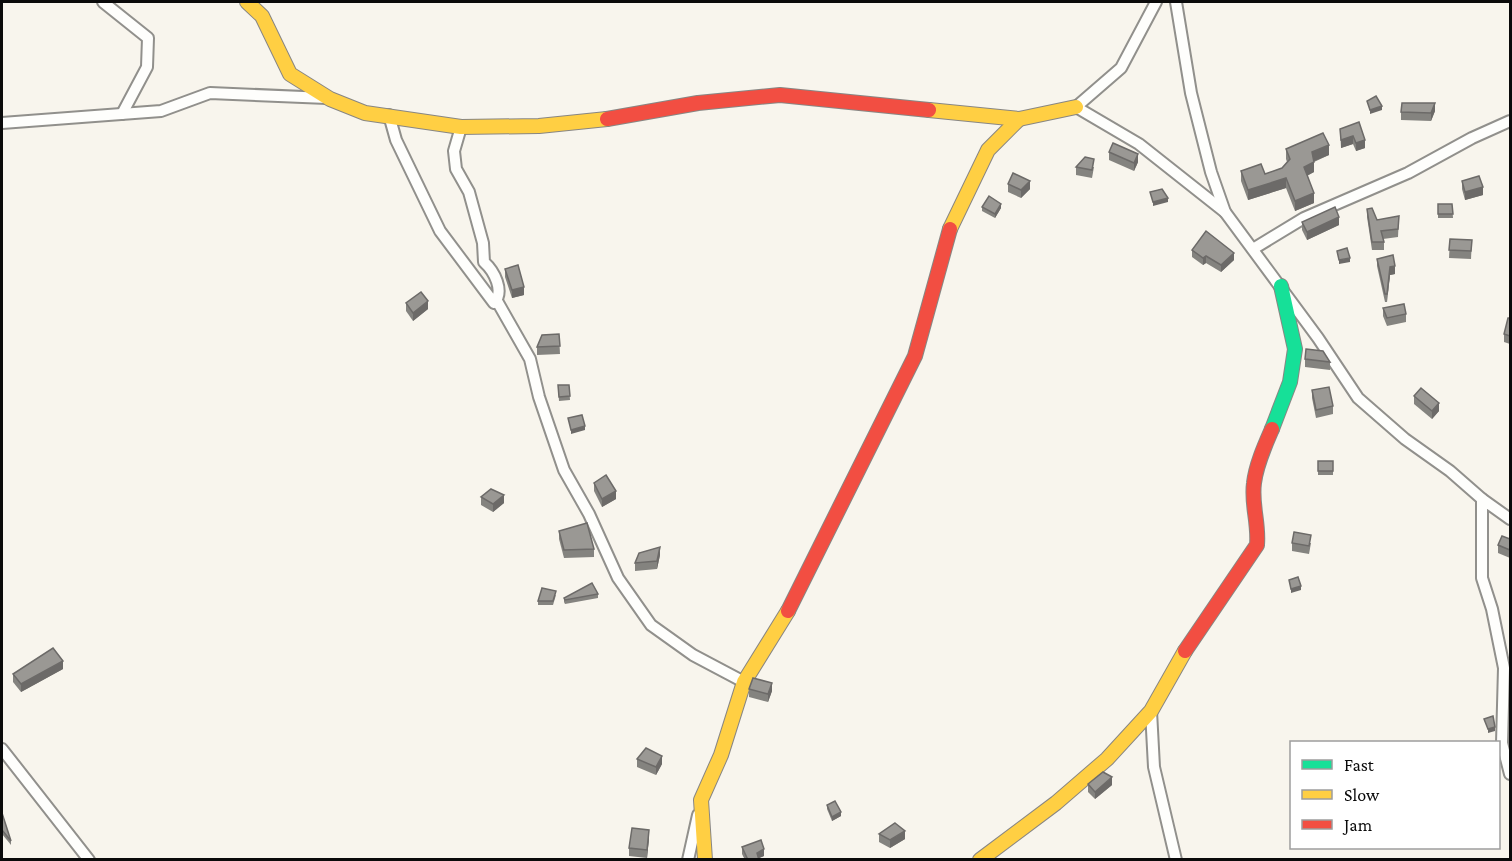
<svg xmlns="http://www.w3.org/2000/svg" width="1512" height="861" viewBox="0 0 1512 861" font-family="'Crimson Pro',serif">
  <rect width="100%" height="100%" fill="#f8f5ed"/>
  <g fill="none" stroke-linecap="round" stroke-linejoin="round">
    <defs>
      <g id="street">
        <polyline points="103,2 148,38 147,67 122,114"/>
        <polyline points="1156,2 1121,68 1076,107 1139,144 1225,212"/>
        <polyline points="1176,2 1191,93 1211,172 1225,212 1318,338 1358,398 1405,439 1450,471 1482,499"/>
        <path d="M389 115 396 140 440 231 494 303C505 291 494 271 484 262L483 243 469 192 456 169 454 151 461 127"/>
        <polyline points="2,123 161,111 210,93 327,98"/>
        <polyline points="1253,249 1304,218 1408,173 1472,138 1510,121"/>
        <polyline points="497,301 530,359 539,397 564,470 589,514 618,578 651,625 693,655 744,682"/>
        <polyline points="1510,519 1482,499 1482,578 1492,609 1504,668 1502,743 1510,774"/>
        <polyline points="1151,711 1154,767 1176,860"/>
        <polyline points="2,749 89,860"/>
        <polyline points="688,860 698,815"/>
      </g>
      <polyline id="fast" points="1272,429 1290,382 1295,349 1281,286"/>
      <g id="slow">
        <polyline points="247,2 262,16 290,74 330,99 365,113 461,127 539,126 607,119"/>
        <polyline points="929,110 1019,119 1076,107"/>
        <polyline points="950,229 988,150 1019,119"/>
        <polyline points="705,860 701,800 721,755 744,682 788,611"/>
        <polyline points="980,860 1056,803 1107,759 1151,711 1185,651"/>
      </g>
      <g id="jam">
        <polyline points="607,119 698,103 780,95 929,110"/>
        <polyline points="788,611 915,356 950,229"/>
        <path d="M1185 651 1257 545C1259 522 1251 505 1254 483 1256 465 1265 445 1272 429"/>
      </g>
    </defs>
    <use href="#street" stroke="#91908c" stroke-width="14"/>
    <use href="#fast" stroke="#888683" stroke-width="16"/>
    <use href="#slow" stroke="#888683" stroke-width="16"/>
    <use href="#jam" stroke="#888683" stroke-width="16"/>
    <use href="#street" stroke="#fefefc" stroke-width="10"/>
    <use href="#fast" stroke="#16e098" stroke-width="14"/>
    <use href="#slow" stroke="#ffcf43" stroke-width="14"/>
    <use href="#jam" stroke="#f24e42" stroke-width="14"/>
  </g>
  <g fill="#84837f">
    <polygon points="1435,111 1431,121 1401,120 1401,112"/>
    <polygon points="1359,122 1365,148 1356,151 1353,144 1341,148 1340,129"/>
    <polygon points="1286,149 1329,155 1314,162 1314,172 1307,176 1314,203 1295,211 1286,188 1248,200 1241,181 1241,171 1265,174 1282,168 1287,162 1286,159"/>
    <polygon points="1109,152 1138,162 1134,171 1109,160"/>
    <polygon points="1076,167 1094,167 1092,178 1076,175"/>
    <polygon points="1462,181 1483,195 1465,200 1462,189"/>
    <polygon points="1008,184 1030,189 1021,198 1008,192"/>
    <polygon points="1438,204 1452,204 1453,218 1438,218"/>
    <polygon points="982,207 1001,208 995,218 982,211"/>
    <polygon points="1367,209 1377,220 1399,216 1398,237 1383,239 1384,242 1384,250 1372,250 1367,217"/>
    <polygon points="1302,222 1339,225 1307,240 1302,230"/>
    <polygon points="1450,239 1472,240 1471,259 1449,258"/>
    <polygon points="1192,250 1234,260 1221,272 1206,263 1203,265 1192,257"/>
    <polygon points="1377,259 1395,274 1390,275 1387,302 1385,302 1377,266"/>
    <polygon points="505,269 524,295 512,298 505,277"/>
    <polygon points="406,303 428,309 413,321 406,311"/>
    <polygon points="1383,308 1406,314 1406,322 1387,326 1383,316"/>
    <polygon points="1510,318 1510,344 1504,342 1504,334"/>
    <polygon points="559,334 560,354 537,355 537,347"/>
    <polygon points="1305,359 1330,362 1330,370 1305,367"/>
    <polygon points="558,385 569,385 570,400 559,401"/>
    <polygon points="1312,390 1333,406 1333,414 1316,418 1312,398"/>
    <polygon points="1414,396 1439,411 1432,419 1414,404"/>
    <rect x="1318" y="461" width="15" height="14"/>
    <polygon points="594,483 616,499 602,507 594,491"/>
    <polygon points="481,497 504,503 493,512 481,505"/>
    <polygon points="559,531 594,549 594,557 564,558 559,539"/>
    <polygon points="1510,539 1510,558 1498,553 1498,545"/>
    <polygon points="1292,543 1311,543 1309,554 1292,551"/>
    <polygon points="660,555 657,569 635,571 635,563"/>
    <polygon points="598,594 598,598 565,604 564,602 564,598"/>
    <polygon points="556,595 553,605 538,605 538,601"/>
    <polygon points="63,669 21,692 13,682 13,674"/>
    <polygon points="749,689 772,691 768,702 749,697"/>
    <polygon points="637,759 662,764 656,775 637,767"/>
    <polygon points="1088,784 1112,785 1095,799 1088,792"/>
    <polygon points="827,805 841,816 832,821 827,809"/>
    <polygon points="2,813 11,841 11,845 2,834"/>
    <polygon points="879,834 905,839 890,848 879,842"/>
    <polygon points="649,838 647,858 629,856 629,848"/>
    <polygon points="742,847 764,856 759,858 759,860 745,860 742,854"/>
  </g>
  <g fill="#6c6a68">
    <polygon points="1435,103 1435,111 1431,121 1431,113"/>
    <polygon points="1382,106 1382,110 1370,114 1370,110"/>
    <polygon points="1353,136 1353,144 1341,148 1341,140"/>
    <polygon points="1365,140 1365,148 1356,151 1356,143"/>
    <polygon points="1329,145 1329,155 1312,162 1312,152"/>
    <polygon points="1138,154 1138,162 1134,171 1134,163"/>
    <polygon points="1314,162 1314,172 1304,177 1304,167"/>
    <polygon points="1286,178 1286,188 1248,200 1248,190"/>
    <polygon points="1030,181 1030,189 1021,198 1021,190"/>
    <polygon points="1483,187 1483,195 1465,200 1465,192"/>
    <polygon points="1314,193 1314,203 1295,211 1295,201"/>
    <polygon points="1168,198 1168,202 1153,206 1153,202"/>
    <polygon points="1001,204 1001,208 995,218 995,214"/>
    <polygon points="1339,217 1339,225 1307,240 1307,232"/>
    <polygon points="1234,253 1234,260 1221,272 1221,265"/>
    <polygon points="1206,256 1206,263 1203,265 1203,258"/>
    <polygon points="1350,258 1350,262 1339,264 1339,260"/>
    <polygon points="1395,266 1395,274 1390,275 1387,302 1390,267"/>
    <polygon points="524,287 524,295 512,298 512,290"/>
    <polygon points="428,301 428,309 413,321 413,313"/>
    <polygon points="1439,403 1439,411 1432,419 1432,411"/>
    <polygon points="585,426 585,430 571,434 571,430"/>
    <polygon points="616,491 616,499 602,507 602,499"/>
    <polygon points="504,495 504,503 493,512 493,504"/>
    <polygon points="660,547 660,555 657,569 657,561"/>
    <polygon points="1301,586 1301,590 1291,593 1291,589"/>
    <polygon points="63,661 63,669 21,692 21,684"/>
    <polygon points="772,683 772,691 768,702 768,694"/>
    <polygon points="1495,727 1495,731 1488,733 1488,729"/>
    <polygon points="662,756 662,764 656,775 656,767"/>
    <polygon points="1112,777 1112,785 1095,799 1095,792"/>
    <polygon points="841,812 841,816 832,821 832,817"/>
    <polygon points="649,830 649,838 647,858 647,850"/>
    <polygon points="905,831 905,839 890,848 890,840"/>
    <polygon points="764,849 764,856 757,859 757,853"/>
  </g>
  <g fill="#9a9894" stroke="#6c6a68" stroke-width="1.5">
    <polygon points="1376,96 1382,106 1370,110 1367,101"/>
    <polygon points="1402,103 1435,103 1431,113 1401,112"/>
    <polygon points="1359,122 1365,140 1356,143 1353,136 1341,140 1340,129"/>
    <polygon points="1323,133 1329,145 1312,152 1314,162 1304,167 1314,193 1295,201 1286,178 1248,190 1241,171 1261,164 1265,174 1282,168 1290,159 1286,149"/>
    <polygon points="1113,143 1138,154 1134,163 1109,152"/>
    <polygon points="1085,157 1094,159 1092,170 1076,167"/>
    <polygon points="1013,173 1030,181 1021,190 1008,184"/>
    <polygon points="1479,176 1483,187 1465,192 1462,181"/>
    <polygon points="1162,189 1168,198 1153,202 1150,192"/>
    <polygon points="989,196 1001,204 995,214 982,207"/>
    <polygon points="1438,204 1452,204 1453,214 1438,214"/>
    <polygon points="1335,207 1339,217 1307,232 1302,222"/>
    <polygon points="1372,208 1377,220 1399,216 1398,229 1381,231 1384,242 1372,242 1367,209"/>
    <polygon points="1206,231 1234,253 1221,265 1206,256 1203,258 1192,250"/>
    <polygon points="1450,239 1472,240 1471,251 1449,250"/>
    <polygon points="1347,248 1350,258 1339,260 1337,251"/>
    <polygon points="1393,255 1395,266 1390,267 1387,294 1385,294 1377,259"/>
    <polygon points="518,265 524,287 512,290 505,269"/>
    <polygon points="421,292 428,301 413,313 406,303"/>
    <polygon points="1404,304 1406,314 1387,318 1383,308"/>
    <polygon points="1508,318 1510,318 1510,336 1504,334"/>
    <polygon points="559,334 560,346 537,347 542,335"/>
    <polygon points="1306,349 1323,351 1330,362 1305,359"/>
    <polygon points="558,385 569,385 570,396 559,397"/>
    <polygon points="1329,387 1333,406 1316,410 1312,390"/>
    <polygon points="1421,388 1439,403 1432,411 1414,396"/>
    <polygon points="582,415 585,426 571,430 568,418"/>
    <rect x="1318" y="461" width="15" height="10"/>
    <polygon points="606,475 616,491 602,499 594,483"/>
    <polygon points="491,489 504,495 493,504 481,497"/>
    <polygon points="587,523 594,549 564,550 559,531"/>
    <polygon points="1294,532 1311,535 1309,546 1292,543"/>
    <polygon points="1502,536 1510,539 1510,550 1498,545"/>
    <polygon points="660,547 657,561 635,563 639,553"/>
    <polygon points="1298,577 1301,586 1291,589 1289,580"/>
    <polygon points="592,583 598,594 565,600 564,598"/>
    <polygon points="542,588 556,591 553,601 538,601"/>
    <polygon points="53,648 63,661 21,684 13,674"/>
    <polygon points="753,678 772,683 768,694 749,689"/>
    <polygon points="1493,716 1495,727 1488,729 1484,719"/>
    <polygon points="646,748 662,756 656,767 637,759"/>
    <polygon points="1103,772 1112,777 1095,792 1088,784"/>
    <polygon points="835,801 841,812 832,817 827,805"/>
    <polygon points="2,813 11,841 2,830"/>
    <polygon points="895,823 905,831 890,840 879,834"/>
    <polygon points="632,828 649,830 647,850 629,848"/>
    <polygon points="761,840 764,849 757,853 759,860 748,860 742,847"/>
  </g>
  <rect width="1512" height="861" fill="none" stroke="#0a0a0a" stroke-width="6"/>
  <rect x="1290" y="741" width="210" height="108" fill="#ffffff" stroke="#9d9d9d" stroke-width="1.5"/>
  <rect x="1302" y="760" width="30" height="9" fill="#16e098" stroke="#9d9d9d" stroke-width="1.5"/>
  <text x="1344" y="771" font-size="18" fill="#0a0a0a">Fast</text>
  <rect x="1302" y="790" width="30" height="9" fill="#ffcf43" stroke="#9d9d9d" stroke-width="1.5"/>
  <text x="1344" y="801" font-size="18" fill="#0a0a0a">Slow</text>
  <rect x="1302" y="820" width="30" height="9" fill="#f24e42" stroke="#9d9d9d" stroke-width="1.5"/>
  <text x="1344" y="831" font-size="18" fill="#0a0a0a">Jam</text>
</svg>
